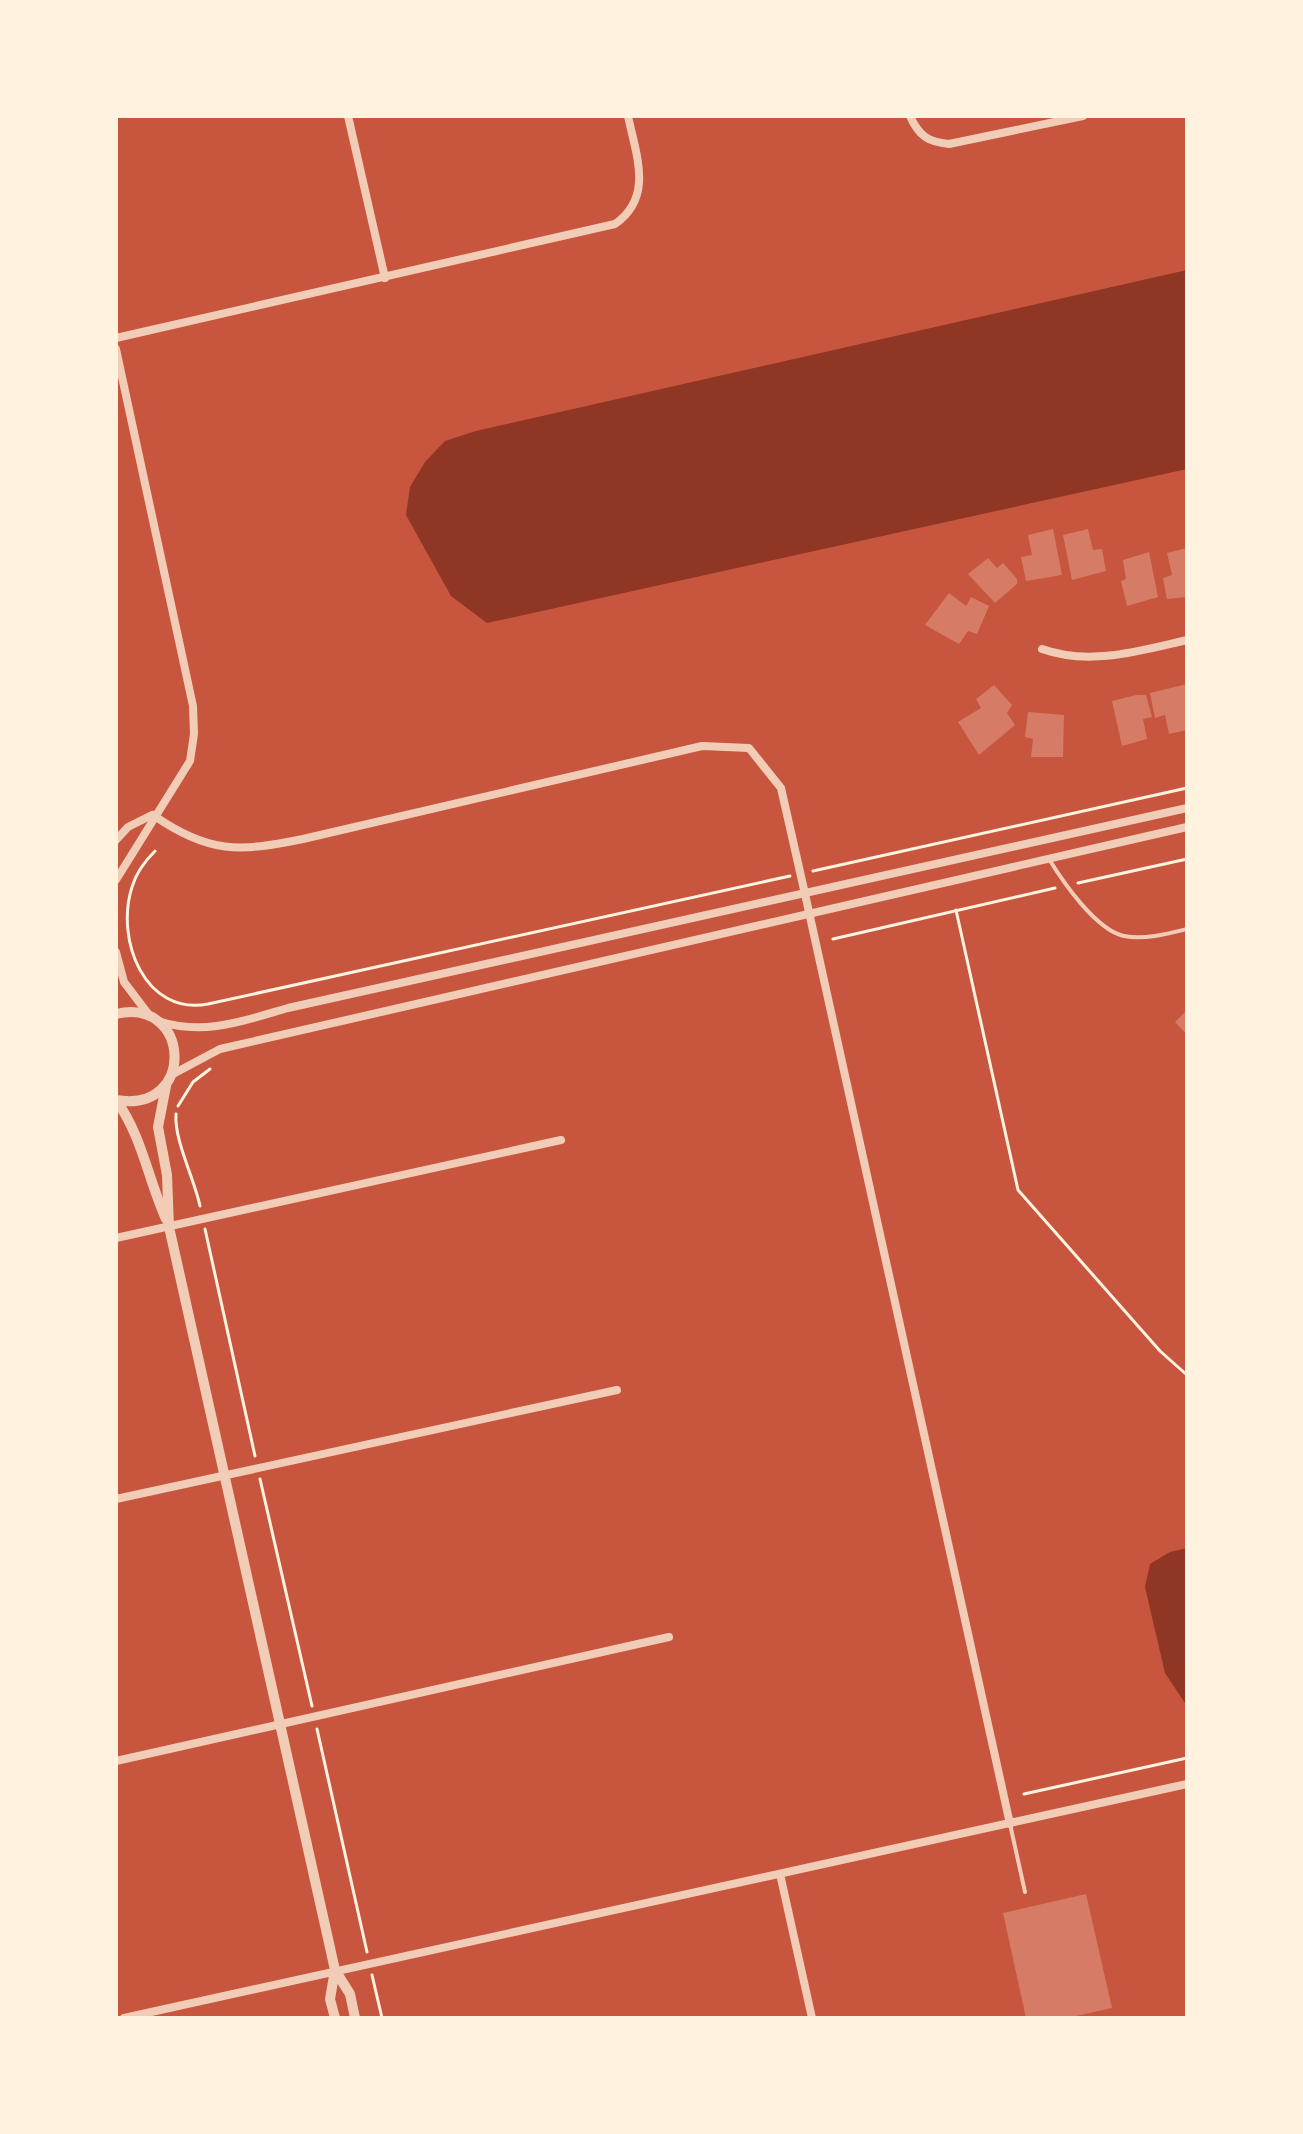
<svg xmlns="http://www.w3.org/2000/svg" width="1303" height="2134" viewBox="0 0 1303 2134" font-family="'Open Sans',sans-serif">
  <rect width="100%" height="100%" fill="#c8553d"/>
  <g fill="#8f3625">
    <polygon points="1187,270 1187,469 487,623 451,596 406,515 410,487 425,462 445,441 476,431"/>
    <polygon points="1187,1548 1187,1706 1165,1673 1145,1587 1150,1564 1170,1552"/>
  </g>
  <g fill="#d67c66">
    <polygon points="1053,529 1062,575 1026,581 1021,557 1032,555 1028,535"/>
    <polygon points="1088,529 1093,550 1102,549 1106,571 1072,580 1063,535"/>
    <polygon points="1187,548 1187,597 1167,599 1163,578 1172,575 1167,553"/>
    <polygon points="1149,552 1158,597 1127,606 1121,581 1126,579 1123,560"/>
    <polygon points="988,558 997,568 1003,563 1017,579 1017,584 995,603 968,574"/>
    <polygon points="949,593 966,606 971,597 989,606 977,634 968,631 959,644 925,625"/>
    <polygon points="1187,684 1187,730 1169,734 1165,715 1155,718 1150,693"/>
    <polygon points="994,685 1012,705 1007,713 1015,725 979,755 958,722 981,708 976,699"/>
    <polygon points="1136,695 1146,695 1152,717 1143,719 1147,739 1122,746 1112,701"/>
    <polygon points="1028,712 1064,715 1063,757 1031,757 1033,739 1025,737"/>
    <polygon points="1187,1010 1187,1035 1175,1022"/>
    <polygon points="1086,1894 1112,2008 1067,2018 1026,2018 1003,1913"/>
  </g>
  <g fill="none" stroke-linecap="round" stroke-linejoin="round">
    <g stroke="#fff3e0" stroke-width="3">
      <path d="M155 851C144 862 136 873 132 887 115 940 145 1016 208 1004L790 876"/>
      <polyline points="813,871 1187,788"/>
      <polyline points="1078,883 1187,859"/>
      <polyline points="956,910 1018,1190 1160,1351 1187,1375"/>
      <polyline points="833,939 1055,888"/>
      <polyline points="178,1106 193,1082 210,1069"/>
      <path d="M176 1114C174 1140 194 1178 200 1206"/>
      <polyline points="205,1229 255,1456"/>
      <polyline points="260,1479 312,1706"/>
      <polyline points="317,1729 367,1952"/>
      <polyline points="1024,1794 1187,1758"/>
      <polyline points="372,1975 382,2018"/>
    </g>
    <g stroke="#f1ccb7" stroke-width="4">
      <path d="M1049 859C1063 882 1096 930 1124 936 1144 940 1167 934 1187 929"/>
      <polyline points="1010,1824 1025,1892"/>
    </g>
    <g stroke="#f1ccb7" stroke-width="8">
      <polyline points="348,116 385,278"/>
      <path d="M910 116C919 136 928 142 949 144L1083 116"/>
      <path d="M116 338 615 224C654 197 636 155 628 116"/>
      <polyline points="116,349 193,706 194,734 190,761 116,880"/>
      <path d="M1042 649C1090 666 1139 651 1187 640"/>
      <path d="M153 815C209 854 239 852 303 839L702 746 749 748 781 788 805 894 1010 1824"/>
      <polyline points="116,840 128,827 152,815"/>
      <polyline points="116,952 124,982 149,1015"/>
      <path d="M158 1021C204 1036 243 1021 288 1008L1187 808"/>
      <polyline points="173,1074 220,1049 1187,827"/>
      <polyline points="116,1238 561,1140"/>
      <polyline points="116,1499 617,1390"/>
      <polyline points="116,1761 669,1637"/>
      <polyline points="780,1874 812,2018"/>
      <polyline points="124,2018 1187,1784"/>
    </g>
    <g stroke="#f1ccb7" stroke-width="10">
      <path d="M116 1014C191 996 197 1114 116 1100"/>
      <polyline points="166,1086 158,1127 167,1175 169,1227 335,1970 350,1994 355,2018"/>
      <path d="M116 1100C142 1136 148 1179 166 1219"/>
      <polyline points="335,2018 330,1999 335,1970"/>
    </g>
  </g>
  <rect width="1303" height="2134" fill="none" stroke="#fff3e0" stroke-width="236"/>
</svg>
